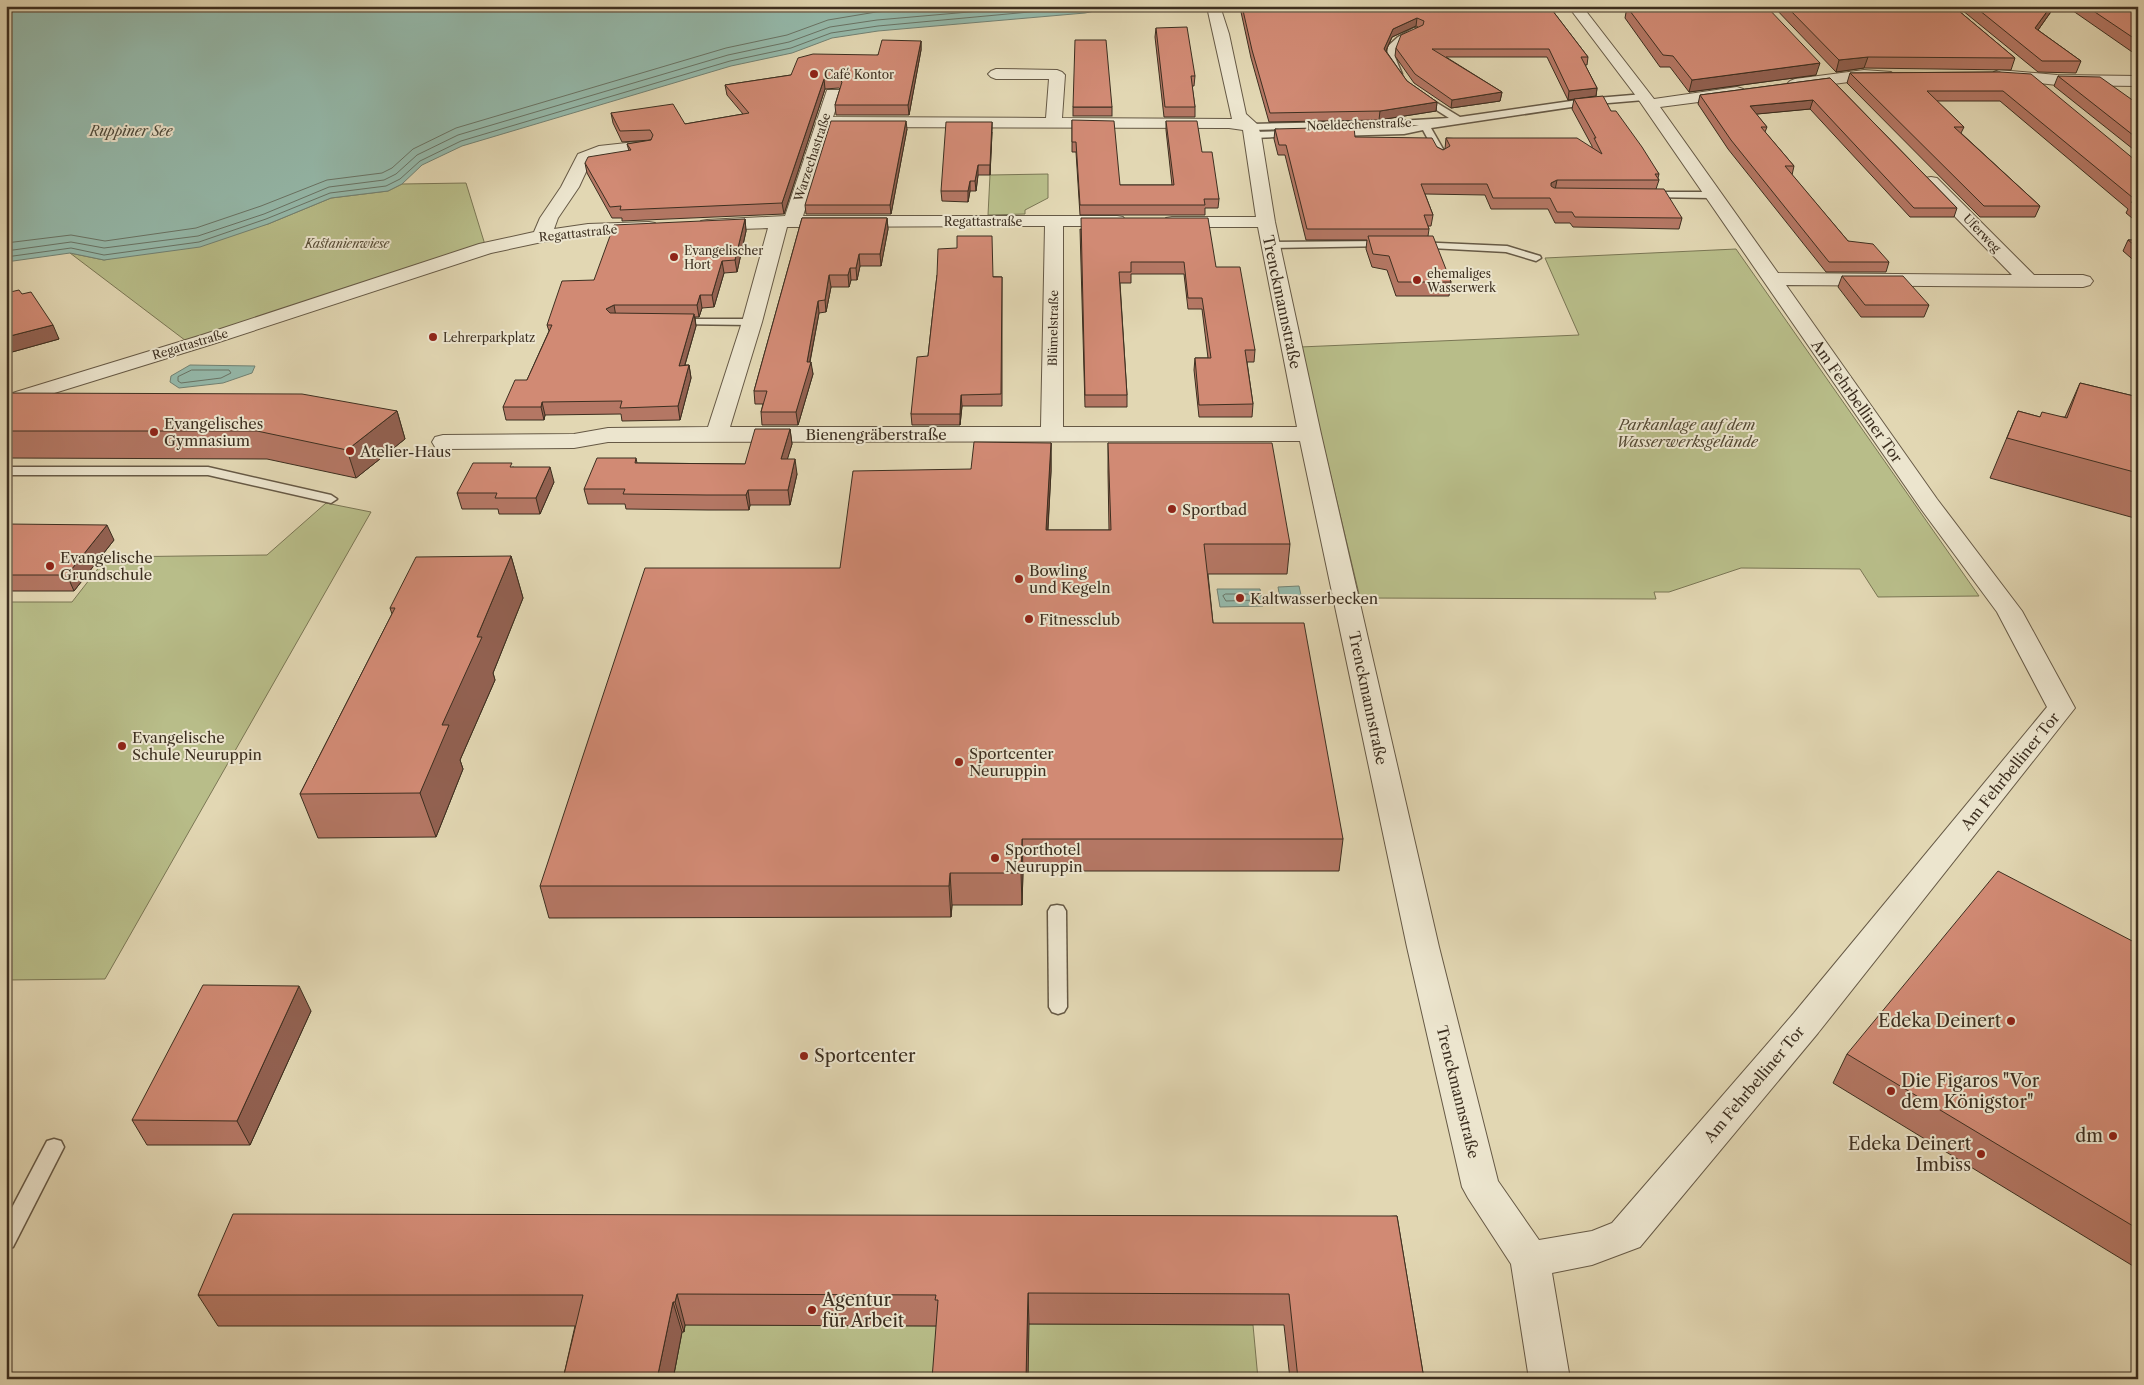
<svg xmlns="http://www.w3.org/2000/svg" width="2144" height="1385" viewBox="0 0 2144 1385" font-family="'Libre Caslon Text',serif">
  <rect width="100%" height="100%" fill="#e2d7b3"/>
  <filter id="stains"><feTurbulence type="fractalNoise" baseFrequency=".004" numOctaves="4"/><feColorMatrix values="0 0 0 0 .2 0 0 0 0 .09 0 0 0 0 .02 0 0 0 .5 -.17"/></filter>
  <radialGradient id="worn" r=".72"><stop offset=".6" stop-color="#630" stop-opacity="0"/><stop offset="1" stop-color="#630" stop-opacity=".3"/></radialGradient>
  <g fill="#b8bd89" stroke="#7a7654">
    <polygon points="1048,174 1048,198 1025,210 1025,214 988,215 990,175"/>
    <polygon points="466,183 486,248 190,344 70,253 104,260 268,224 331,198 388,191 402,184"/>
    <polygon points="1736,249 1979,596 1878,597 1860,569 1741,568 1669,592 1654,592 1656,599 1360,598 1300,347 1579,335 1545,258"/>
    <polygon points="326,503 371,512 105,979 6,980 6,602 72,602 107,557 267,555"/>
    <polygon points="1028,1324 1253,1325 1258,1379 1028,1379"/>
    <polygon points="685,1325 939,1326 937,1379 673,1379 677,1358 651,1332"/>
  </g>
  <g fill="#95baac" stroke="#728274">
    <polygon points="6,6 1119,6 1085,13 878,31 832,38 792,53 731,66 462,146 422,165 402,184 388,191 331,198 268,224 200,247 104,260 70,253 6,262"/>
    <polygon points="190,365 255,366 252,373 223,383 179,388 170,382 171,376"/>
    <polygon points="1299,586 1303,604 1281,604 1278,587"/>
    <polygon points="1217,589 1260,589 1263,606 1220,607"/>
  </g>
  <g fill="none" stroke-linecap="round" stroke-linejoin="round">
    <g stroke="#697466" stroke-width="1">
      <polyline points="6,243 71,235 105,241 196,228 261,206 327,180 382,173 392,168 413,149 456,128 726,48 787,35 828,20 876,12 957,6"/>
      <polyline points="6,251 71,242 104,248 198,236 264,214 329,187 384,180 396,174 417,155 458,135 728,55 789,42 830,27 877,20 1038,6"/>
      <polyline points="6,257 71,248 104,255 199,242 266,219 330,193 386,186 400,179 420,161 461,141 730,61 791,48 831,33 878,26 1094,6"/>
      <polygon points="192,370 229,370 231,373 221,378 181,383 178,381 178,377"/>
      <polygon points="1226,594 1254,594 1257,600 1226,601 1223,596"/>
    </g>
    <defs>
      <g id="service">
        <polygon points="1414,28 1421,30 1396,47 1395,57 1402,74 1395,76 1387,57 1388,46 1398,37"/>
        <polygon points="1419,92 1460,117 1585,99 1644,94 1648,97 1644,100 1585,105 1431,128 1447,156 1442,159 1437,156 1423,130 1404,134 1334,136 1330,133 1334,130 1404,128 1419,125 1251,130 1247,127 1251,124 1398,121 1449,118 1416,97 1415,95"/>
        <polygon points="1294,131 1298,134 1297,136 1253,138 1248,135 1253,132"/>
        <polygon points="1649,192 1712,192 1717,195 1712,198 1646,197 1644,195"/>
        <polygon points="1386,241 1391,244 1390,246 1271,248 1266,245 1271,242"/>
        <polygon points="1416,242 1507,246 1540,256 1541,258 1536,261 1506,252 1412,247 1412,243"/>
        <polygon points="676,319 752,319 758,322 752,325 672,324 670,322"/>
        <polygon points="6,467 208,467 331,495 337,499 331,503 208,475 6,475"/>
        <polygon points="1057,905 1063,906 1066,911 1067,1007 1064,1012 1058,1014 1052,1012 1049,1007 1048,911 1051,906"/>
        <polygon points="54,1139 61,1141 64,1147 13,1247 6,1249 6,1219 47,1141"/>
      </g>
      <g id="minor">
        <path d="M1568 6H1582L1654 99 1737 87 1743 89 1745 92 1743 95 1737 97 1660 107 1778 273 2012 275 1925 186 1922 182 1925 178 1931 177 1937 178 2034 275H2083L2090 277 2093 281 2090 285 2083 287 1786 285 1937 499 2022 611 2075 708 1818 1033 1640 1247 1592 1265 1552 1273 1570 1379H1529L1511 1264 1468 1198 1462 1187 1407 947 1300 441 608 442 574 448 443 449 435 447 432 442 435 437 443 435 574 434 608 428 708 427 742 322 768 228 707 230 701 229 698 225 701 221 707 220 785 216 827 90H839L841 93 833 117 1046 118 1049 79H996L991 77 988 74 991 71 996 69 1057 70 1062 72 1065 75 1062 118 1232 119 1207 7 1220 6 1229 34 1246 114 1257 124 1261 135 1275 222 1321 434 1439 947 1498 1181 1539 1240 1592 1231 1612 1223 1794 1013 2047 707 1997 612 1921 509 1636 96ZM830 127 1229 128 1243 130 1256 217H1172L1166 218 1163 222 1166 226 1172 227H1258L1297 427H1063V226H1117L1123 225 1126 221 1123 217 1117 216H803ZM1045 226 1041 427H730L762 322 787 227Z"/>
        <polygon points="1864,70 1891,72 1894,75 1891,78 1864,80 1795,89 1790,87 1787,84 1790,81 1795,79"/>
        <polygon points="1999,70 2057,75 2138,76 2138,86 2057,85 1994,78 1991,75 1994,72"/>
        <polygon points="645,141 651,142 653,146 651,150 603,156 591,161 579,187 558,218 554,229 588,224 649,222 655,223 658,227 655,231 588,236 542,242 491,253 216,343 6,408 6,395 202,335 479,244 534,232 540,218 561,187 578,154 599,146"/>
      </g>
    </defs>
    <use href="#service" stroke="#665945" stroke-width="3"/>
    <use href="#minor" stroke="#665945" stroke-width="2"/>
    <use href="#service" fill="#ece5ce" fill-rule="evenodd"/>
    <use href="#minor" fill="#ece5ce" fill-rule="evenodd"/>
  </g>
  <g fill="#b47764" stroke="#3d2f20">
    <polygon points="1241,6 1549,6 1588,57 1587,65 1585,65 1597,88 1596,96 1568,100 1547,57 1446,57 1502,92 1500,101 1451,108 1414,83 1395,56 1396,48 1418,27 1416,26 1392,37 1386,51 1407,81 1437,102 1436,111 1379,120 1269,122 1251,58 1241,12"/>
    <polygon points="1773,6 1953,6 2015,58 2011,70 1864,68 1836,72"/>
    <polygon points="1957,6 2055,6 2038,30 2081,61 2076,73 2038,72"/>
    <polygon points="2066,6 2127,6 2136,13 2138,14 2138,56"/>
    <polygon points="2131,6 2138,6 2138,11"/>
    <polygon points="1627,7 1816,75 1689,92 1670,67 1660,67 1625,18"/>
    <polygon points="1156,28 1195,76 1194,86 1192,86 1195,107 1195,117 1164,117 1155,37"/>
    <polygon points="921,41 921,50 909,115 836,115 835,105 840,89 839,88 825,89 784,214 622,221 622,218 612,218 587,173 585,163 629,151 627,144 651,140 622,142 613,123 611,113 685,124 743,114 727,95 725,85 791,75 878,55"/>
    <polygon points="2000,72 2135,160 2138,160 2138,223 2126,213 2128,209 2000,101 1937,101 1964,127 1961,133 2040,206 2035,217 1980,217 1847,83 1850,73"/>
    <polygon points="2058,76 2138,104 2138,153 2054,86"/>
    <polygon points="1830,78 1957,208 1954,217 1910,217 1810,109 1756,114 1767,127 1765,132 1794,166 1792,175 1848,241 1889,262 1886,272 1826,272 1728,149 1698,104 1700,95"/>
    <polygon points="1574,99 1611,111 1659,174 1658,178 1659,180 1656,189 1682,218 1679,229 1573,227 1570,223 1555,223 1548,209 1491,209 1485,195 1425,194 1433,215 1431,226 1428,226 1429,229 1428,236 1451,282 1449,296 1396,296 1387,270 1372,267 1366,249 1367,240 1306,240 1285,155 1278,155 1274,139 1275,129 1437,147 1443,150 1445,149 1446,138 1592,148 1592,146 1572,109"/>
    <rect x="1073" y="107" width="39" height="9"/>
    <polygon points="1072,120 1120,185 1172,185 1166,130 1166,121 1202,152 1219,199 1218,208 1205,208 1205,215 1080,215 1076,152 1072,152"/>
    <polygon points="907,129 891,214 806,214 805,205"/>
    <polygon points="992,132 990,175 978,175 976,191 970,191 968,202 942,201 941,191"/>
    <polygon points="802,218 887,218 888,229 881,266 860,266 857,280 851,280 849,287 831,287 826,312 819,313 810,362 813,374 798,425 762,425 761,412 763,404 755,404 754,391"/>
    <polygon points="745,219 746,231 737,272 724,273 714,307 702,308 699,317 695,317 696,326 685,365 689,365 691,378 680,420 622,421 621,414 545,415 544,420 506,420 503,407 527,380 549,331 547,325 594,280"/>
    <polygon points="1080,229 1216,267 1255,350 1254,362 1247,362 1253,404 1252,417 1199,417 1194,370 1195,358 1208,358 1202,309 1188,309 1184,274 1131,274 1131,283 1120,283 1127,395 1127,407 1085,407"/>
    <polygon points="2128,240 2138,240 2138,264 2123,251"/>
    <polygon points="937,275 1002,277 1002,406 962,406 960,425 912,425 911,414 928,356"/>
    <polygon points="1842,276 1929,305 1924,317 1861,317 1838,287"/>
    <polygon points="6,293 22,294 59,339 12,352 7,344 6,344"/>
    <polygon points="2080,383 2138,397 2138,519 1990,478 2018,411 2040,417 2065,417"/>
    <polygon points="6,393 397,411 405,439 356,478 267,459 6,458"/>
    <polygon points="790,429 792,444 787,459 797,474 790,505 750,505 749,510 708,510 626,509 625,504 588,504 584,489 636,458 637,463 745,464"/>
    <polygon points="1051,443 1051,471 1048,530 1109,530 1108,472 1108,443 1290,544 1287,574 1208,574 1213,623 1343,839 1339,871 1023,871 1022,905 952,905 951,917 549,918 540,886 840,568 971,469"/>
    <polygon points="513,467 554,482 540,514 499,514 498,509 462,509 457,493"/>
    <polygon points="6,524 114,540 74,591 6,591"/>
    <polygon points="511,556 523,598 493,673 495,680 460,760 463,769 436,837 318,838 300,794 392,614 390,608"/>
    <polygon points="2138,944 2138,1269 1833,1083 1847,1054"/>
    <polygon points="311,1011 250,1145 147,1145 132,1120"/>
    <polygon points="1397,1216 1424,1379 1290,1379 1284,1325 1029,1324 936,1326 685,1325 684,1332 682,1332 673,1379 563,1379 575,1326 218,1326 198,1295"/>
  </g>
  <g fill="#926151" stroke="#3d2f20">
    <polygon points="2051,6 2055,6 2031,40 2035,28"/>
    <polygon points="1417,18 1416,26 1392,37 1383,57 1384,49 1393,29"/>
    <polygon points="921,41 921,50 909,115 908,105"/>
    <polygon points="1868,57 1864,68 1836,72 1839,60"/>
    <polygon points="1820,63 1816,75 1689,92 1692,80"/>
    <polygon points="824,79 825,89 784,214 782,203"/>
    <polygon points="1597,88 1596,96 1568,100 1569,91"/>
    <polygon points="1502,92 1500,101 1451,108 1452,100"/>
    <polygon points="1813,100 1810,109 1747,115 1750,106"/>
    <polygon points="1437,102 1436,111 1379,120 1380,111"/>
    <polygon points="906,121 907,129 891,214 890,205"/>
    <polygon points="992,122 992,132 990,175 990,165"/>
    <polygon points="978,165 978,175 976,191 975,181"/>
    <polygon points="1557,180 1555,190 1549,193 1551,183"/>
    <polygon points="970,181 970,191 968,202 968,191"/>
    <polygon points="887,218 888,229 881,266 880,254"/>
    <polygon points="745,219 746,231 737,272 735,260"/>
    <polygon points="859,254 860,266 857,280 856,268"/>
    <polygon points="722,261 724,273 714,307 712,295"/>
    <polygon points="850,268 851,280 849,287 848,275"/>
    <polygon points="829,275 831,287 826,312 825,300"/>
    <polygon points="700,295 702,308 699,317 697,305"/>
    <polygon points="818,301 819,313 808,371 811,362 813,374 798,425 796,412 807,362"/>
    <polygon points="614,305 616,317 608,322 606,309"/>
    <polygon points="694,314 696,326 681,378 679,366"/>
    <polygon points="53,325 59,339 12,352 6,337"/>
    <polygon points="689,365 691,378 680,420 678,406"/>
    <polygon points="961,395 962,406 960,425 960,414"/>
    <polygon points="542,402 545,415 544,420 541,407"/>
    <polygon points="397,411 405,439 356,478 347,450"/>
    <polygon points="790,429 792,444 783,474 781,459"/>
    <polygon points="1051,443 1051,471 1046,559 1046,530"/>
    <polygon points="795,459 797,474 790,505 788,490"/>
    <polygon points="550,467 554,482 540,514 536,498"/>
    <polygon points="748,490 750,505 749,510 746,495"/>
    <polygon points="107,525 114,540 74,591 67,575"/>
    <polygon points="511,556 523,598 493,673 495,680 460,760 463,769 436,837 420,793 442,725 477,637"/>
    <polygon points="1022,839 1023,871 1022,905 1021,873"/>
    <polygon points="950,873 952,905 951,917 949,886"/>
    <polygon points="299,986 311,1011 250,1145 237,1121"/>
    <polygon points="1028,1293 1029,1324 1028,1379 1026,1379"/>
    <polygon points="677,1294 685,1325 684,1332 675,1302"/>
    <polygon points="673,1302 682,1332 673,1379 657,1379"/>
  </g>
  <g fill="#d18a74" stroke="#3d2f20">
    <polygon points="1242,6 1549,6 1588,57 1581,57 1597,88 1569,91 1549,49 1432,49 1502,92 1452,100 1415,74 1396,48 1401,35 1423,25 1424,21 1417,18 1393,29 1384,49 1407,81 1437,102 1380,111 1270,113 1252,50"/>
    <polygon points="1632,6 1766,6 1820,63 1692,80 1673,56 1663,55 1627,7"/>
    <polygon points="1786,6 1953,6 2015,58 1868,57 1839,60"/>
    <polygon points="1974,6 2051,6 2035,28 2081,61 2042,61"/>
    <polygon points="2086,6 2127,6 2136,13 2138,14 2138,41"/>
    <polygon points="1187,27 1195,76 1191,76 1195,107 1165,107 1156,28"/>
    <polygon points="882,40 921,41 908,105 835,105 842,82 838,78 824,79 782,203 620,210 621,206 610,207 585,163 588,157 631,150 627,144 651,140 653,135 650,130 620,131 611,113 673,104 685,124 749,113 725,85 791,75 798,58 813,54 878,55"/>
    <polygon points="1075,40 1106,40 1112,107 1073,107"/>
    <polygon points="2000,72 2031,74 2135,160 2138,160 2138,208 2131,202 2138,202 2003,91 1927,91 1964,127 1954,127 2040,206 1984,206 1850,73"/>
    <polygon points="2058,76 2100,77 2138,104 2138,139"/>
    <polygon points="1830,78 1957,208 1914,208 1813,100 1750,106 1767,127 1761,127 1794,166 1785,166 1848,241 1873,244 1889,262 1829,262 1731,140 1700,95"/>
    <polygon points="1603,96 1611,111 1616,111 1642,147 1659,174 1655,174 1659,180 1557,180 1551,183 1551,186 1554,188 1664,189 1682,218 1575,217 1572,212 1557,212 1550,198 1493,198 1487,184 1421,184 1433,215 1424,215 1429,229 1307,229 1286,145 1279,145 1275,129 1354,127 1355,137 1432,138 1437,147 1443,150 1450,146 1446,138 1577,138 1602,154 1594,138 1596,138 1574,99"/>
    <polygon points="1072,120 1114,121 1120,185 1174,185 1166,121 1197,121 1202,152 1212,152 1219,199 1204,199 1205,205 1080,205 1076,142 1072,142"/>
    <polygon points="831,121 906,121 890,205 805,205"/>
    <polygon points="946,122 992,122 990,165 978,165 975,181 970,181 968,191 941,191"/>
    <polygon points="802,218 887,218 880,254 859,254 856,268 850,268 848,275 829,275 825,300 818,301 807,362 811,362 796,412 761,412 767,391 754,391"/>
    <polygon points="1081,218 1208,218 1216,267 1240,267 1255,350 1245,350 1253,404 1199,405 1195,358 1211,358 1202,298 1188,298 1184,262 1131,262 1131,272 1119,272 1127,395 1085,395"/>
    <polygon points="745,219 735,260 722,261 712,295 700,295 697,305 614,305 606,309 610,313 694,314 679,366 689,365 678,406 620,408 622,401 542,402 541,407 503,407 515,380 527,380 552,325 547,325 562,281 594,280 614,225"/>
    <polygon points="957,236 992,236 993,277 1002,277 1001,394 961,395 960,414 911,414 917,357 928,356 937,275 938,249 957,248"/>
    <polygon points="1368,236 1433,236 1451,282 1398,282 1389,256 1373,254"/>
    <polygon points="2128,240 2138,240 2138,248"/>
    <polygon points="1842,276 1903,276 1929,305 1865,305"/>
    <polygon points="19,290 22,294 31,292 53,325 6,337 6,293"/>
    <polygon points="2080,383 2138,397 2138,473 2007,438 2018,411 2040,417 2042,412 2067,418"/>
    <polygon points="6,393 302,394 397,411 347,450 257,431 6,431"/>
    <polygon points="755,429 790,429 781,459 795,459 788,490 748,490 746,495 706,495 623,494 625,489 584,489 597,458 636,458 635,463 745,464"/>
    <polygon points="974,442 1051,443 1046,530 1111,530 1108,443 1272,443 1290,544 1204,544 1213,623 1304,623 1343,839 1022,839 1021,873 950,873 949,886 540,886 645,568 840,568 853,471 971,469"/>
    <polygon points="473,463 512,463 510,467 550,467 536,498 495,498 497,493 457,493"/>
    <polygon points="6,524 107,525 67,575 6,575"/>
    <polygon points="511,556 477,637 482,637 442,725 449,725 420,793 300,794 395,608 390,608 416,557"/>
    <polygon points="1998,871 2138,944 2138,1229 1847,1054"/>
    <polygon points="203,985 299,986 237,1121 132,1120"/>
    <polygon points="233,1214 1397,1216 1424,1379 1298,1379 1289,1294 1028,1293 1026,1379 932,1379 938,1300 935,1300 936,1295 677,1294 675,1302 673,1302 657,1379 563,1379 583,1295 198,1295"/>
  </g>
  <g fill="#8f2418" stroke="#ece5ce" stroke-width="2">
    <circle cx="814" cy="74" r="5"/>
    <circle cx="674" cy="257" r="5"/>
    <circle cx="1417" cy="280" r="5"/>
    <circle cx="433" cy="337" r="5"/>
    <circle cx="154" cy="432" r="5"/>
    <circle cx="350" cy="451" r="5"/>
    <circle cx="1172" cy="509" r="5"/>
    <circle cx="50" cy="566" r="5"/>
    <circle cx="1019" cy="579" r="5"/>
    <circle cx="1240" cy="598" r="5"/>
    <circle cx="1029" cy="619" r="5"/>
    <circle cx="122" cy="746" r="5"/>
    <circle cx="959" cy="762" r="5"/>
    <circle cx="995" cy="858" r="5"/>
    <circle cx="2011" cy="1021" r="5"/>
    <circle cx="804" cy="1056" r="5"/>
    <circle cx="1891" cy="1091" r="5"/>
    <circle cx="2113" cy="1136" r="5"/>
    <circle cx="1981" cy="1154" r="5"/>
    <circle cx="812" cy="1310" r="5"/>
  </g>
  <g text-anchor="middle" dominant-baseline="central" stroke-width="4" stroke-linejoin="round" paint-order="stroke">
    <g font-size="12" fill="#3d2f20" stroke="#ece5ce" text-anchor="start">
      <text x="824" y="74">Café Kontor</text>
      <text x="684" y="250">Evangelischer<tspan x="684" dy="14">Hort</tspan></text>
      <text x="1427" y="273">ehemaliges<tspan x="1427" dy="14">Wasserwerk</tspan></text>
      <text x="443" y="337">Lehrerparkplatz</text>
    </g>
    <g font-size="12" fill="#3d2f20" stroke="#ece5ce">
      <text transform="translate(1359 124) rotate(-2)">Noeldechenstraße</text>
      <text transform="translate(812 157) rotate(-72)">Warzechastraße</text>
      <text x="983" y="221">Regattastraße</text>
      <text transform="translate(578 233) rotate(-6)">Regattastraße</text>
      <text transform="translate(1982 233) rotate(46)">Uferweg</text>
      <text transform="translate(1053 328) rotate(-89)">Blümelstraße</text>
      <text transform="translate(190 344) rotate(-17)">Regattastraße</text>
    </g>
    <g font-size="12" font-style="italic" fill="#564b35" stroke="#ece5ce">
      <text x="347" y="243">Kastanienwiese</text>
    </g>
    <g font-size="14" font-style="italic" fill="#4f4b3c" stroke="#ece5ce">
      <text x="131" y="131">Ruppiner See</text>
    </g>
    <g font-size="15" fill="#3d2f20" stroke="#ece5ce">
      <text transform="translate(1282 302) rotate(78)">Trenckmannstraße</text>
      <text transform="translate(1857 401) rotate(55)">Am Fehrbelliner Tor</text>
      <text x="876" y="434">Bienengräberstraße</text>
      <text transform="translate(1368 698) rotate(78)">Trenckmannstraße</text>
      <text transform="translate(2010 771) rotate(-51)">Am Fehrbelliner Tor</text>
      <text transform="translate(1754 1084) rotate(-50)">Am Fehrbelliner Tor</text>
      <text transform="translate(1458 1092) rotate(76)">Trenckmannstraße</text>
    </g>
    <g font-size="15" fill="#3d2f20" stroke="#ece5ce" text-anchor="start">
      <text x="164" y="423">Evangelisches<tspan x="164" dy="17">Gymnasium</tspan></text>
      <text x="360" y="451">Atelier-Haus</text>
      <text x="1182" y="509">Sportbad</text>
      <text x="60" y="557">Evangelische<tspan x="60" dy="17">Grundschule</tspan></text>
      <text x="1029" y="570">Bowling<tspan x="1029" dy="17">und Kegeln</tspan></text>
      <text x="1250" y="598">Kaltwasserbecken</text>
      <text x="1039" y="619">Fitnessclub</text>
      <text x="132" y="737">Evangelische<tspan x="132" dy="17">Schule Neuruppin</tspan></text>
      <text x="969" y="753">Sportcenter<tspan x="969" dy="17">Neuruppin</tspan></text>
      <text x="1005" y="849">Sporthotel<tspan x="1005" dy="17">Neuruppin</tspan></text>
    </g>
    <g font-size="15" font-style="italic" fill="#564b35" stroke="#ece5ce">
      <text x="1687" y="424">Parkanlage auf dem<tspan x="1687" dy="17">Wasserwerksgelände</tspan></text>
    </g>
    <g font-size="18" fill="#3d2f20" stroke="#ece5ce" text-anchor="end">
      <text x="2001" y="1021">Edeka Deinert</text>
      <text x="814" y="1056" text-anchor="start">Sportcenter</text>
      <text x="1901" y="1081" text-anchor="start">Die Figaros "Vor<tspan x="1901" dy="21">dem Königstor"</tspan></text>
      <text x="2103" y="1136">dm</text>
      <text x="1971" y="1144">Edeka Deinert<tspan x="1971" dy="21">Imbiss</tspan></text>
      <text x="822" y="1300" text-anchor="start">Agentur<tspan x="822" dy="21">für Arbeit</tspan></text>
    </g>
  </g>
  <rect width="2144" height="1385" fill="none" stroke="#e2d7b3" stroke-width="25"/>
  <rect x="8" y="8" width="2129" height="1370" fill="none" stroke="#3d2f20" stroke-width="2.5"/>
  <rect x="12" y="12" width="2119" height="1360" fill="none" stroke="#3d2f20"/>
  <rect width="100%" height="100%" filter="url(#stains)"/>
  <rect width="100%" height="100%" fill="url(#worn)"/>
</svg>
